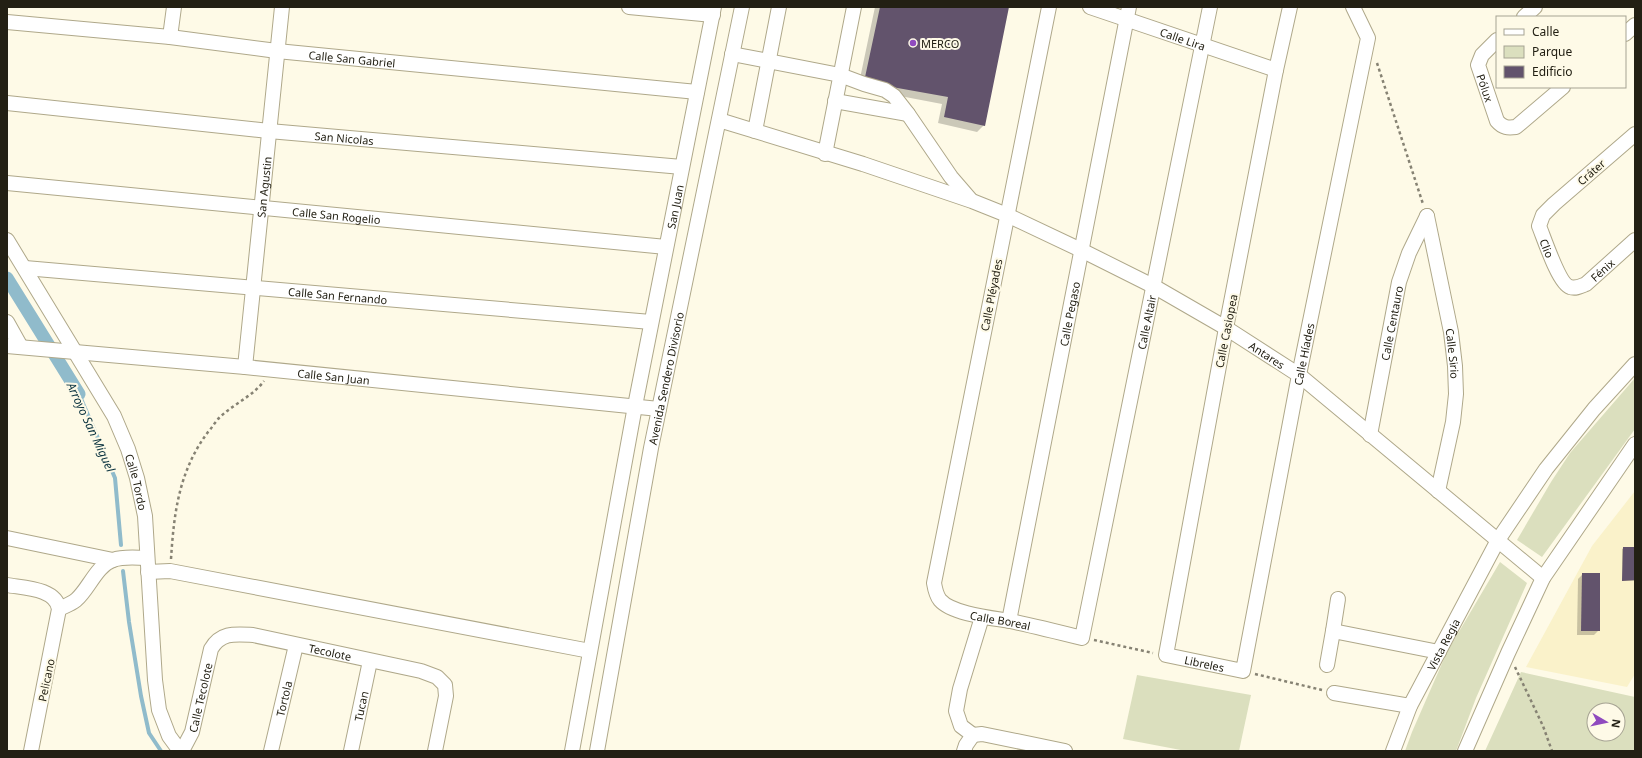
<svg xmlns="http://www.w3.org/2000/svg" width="1642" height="758" viewBox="0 0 1642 758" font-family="'Noto Sans',sans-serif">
  <rect width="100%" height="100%" fill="#fefae7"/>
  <polygon fill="#faf2ca" points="1635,491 1635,674 1627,687 1526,667 1592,546"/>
  <g fill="#dbdfbe" fill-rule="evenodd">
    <polygon points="1635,378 1635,429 1542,557 1517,540 1551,482 1570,453"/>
    <polygon points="1500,562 1527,583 1476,698 1456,751 1405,751 1412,732 1447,652"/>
    <path d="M1521 672 1635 697V751H1485ZM1594 710H1618V734H1594Z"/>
    <polygon points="1137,675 1251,695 1239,751 1186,751 1123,739"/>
  </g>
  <g fill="#0003">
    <polygon points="875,7 1008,7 984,125 977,132 938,123 942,104 858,88"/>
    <polygon points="1624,548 1635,548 1635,581 1622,581 1622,549"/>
    <polygon points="1583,574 1599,630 1594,635 1577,635 1578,579"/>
  </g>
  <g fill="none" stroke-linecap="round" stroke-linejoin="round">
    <g stroke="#90bbcb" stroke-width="4">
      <polyline points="79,394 115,478 121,545"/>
      <polyline points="123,571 129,622 141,696 149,733 161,751"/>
    </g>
    <polyline stroke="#90bbcb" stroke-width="13" points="7,278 79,394"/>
  </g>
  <g fill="#62536c">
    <polygon points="880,7 1009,7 985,126 944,117 948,97 864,82"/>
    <polygon points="1623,547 1635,547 1635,580 1622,581"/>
    <polygon points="1582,573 1600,573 1600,631 1581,631"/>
  </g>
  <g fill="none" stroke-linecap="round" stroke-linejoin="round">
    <defs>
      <g id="minor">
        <polyline points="629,7 713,15"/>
        <path id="s1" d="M1049 7 934 583C935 589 936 595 940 600 952 614 992 618 1010 621 1034 626 1058 632 1082 638L1210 7"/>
        <path id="s2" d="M1090 7 1276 70"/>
        <path id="s3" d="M1290 7 1276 70 1226 328 1166 655 1243 671 1299 375 1368 38 1353 7"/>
        <polyline points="1524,17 1535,7"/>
        <path id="s4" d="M7 22 170 37 277 51 697 92"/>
        <polyline points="1625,34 1635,25"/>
        <polyline points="170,37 174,7"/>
        <path id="s5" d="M1497 40 1482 55 1478 65 1497 121C1503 128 1508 128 1516 127L1563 87"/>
        <polyline points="732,54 840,75 864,84 885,90 894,96 908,114 951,177 970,199"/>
        <polyline points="835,101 908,114"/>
        <path id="s6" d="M7 103 269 131 682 167"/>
        <path id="s7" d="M719 120 863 164 972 201 1007 215 1081 250 1155 287 1226 328 1299 375 1543 578"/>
        <polyline points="755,131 779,7"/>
        <path id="s8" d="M1635 134 1554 204 1543 215 1539 226C1544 238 1559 284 1570 287 1576 289 1581 286 1586 284L1635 240"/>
        <polyline points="825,154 854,7"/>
        <path id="s9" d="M7 183 666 247"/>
        <path id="s10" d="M1427 216 1451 332 1455 366 1456 394 1453 422 1438 491"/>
        <path id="s11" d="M7 240 114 416 128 449 137 478 145 516 155 680 159 710 169 736 180 751"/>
        <path id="s12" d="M25 268 651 322"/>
        <polyline points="7,322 21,347"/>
        <path id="s13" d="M7 346 245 367 659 409"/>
        <path id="s14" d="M245 367 282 7"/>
        <path id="s15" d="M1370 435 1399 282 1409 253 1427 216"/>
        <polyline points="7,538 113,560"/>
        <polyline points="148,572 170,571 590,651"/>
        <path d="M7 585C23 588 56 588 59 609L31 751"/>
        <path d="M59 609C65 606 71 604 76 600 89 589 96 566 113 560 124 556 137 558 147 558"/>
        <path id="s16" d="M1009 621 1129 7"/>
        <polyline points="1333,631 1338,599"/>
        <polyline points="1327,665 1333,631 1439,652"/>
        <polyline points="1334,693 1410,706"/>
        <polyline points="973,735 961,726 956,711 960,689 982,617"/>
        <polyline points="973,735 982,734 1065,751"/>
        <path id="s17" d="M182 751 192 732 211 649C221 632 235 634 253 635L421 671 437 677 445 685 446 696 435 751"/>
        <path id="s18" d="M271 751 296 645"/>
        <path id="s19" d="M351 751 370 661"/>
        <path id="s20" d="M572 751 635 406 714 7"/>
        <path id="s21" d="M597 751 651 448 742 7"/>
        <polyline points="964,751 966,745 973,735"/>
        <path id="s22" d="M1393 751 1410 706 1498 540 1546 469 1594 409 1635 364"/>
        <polyline points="1465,751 1508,653 1543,578 1635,444"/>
      </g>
    </defs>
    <use href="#minor" stroke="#afa88a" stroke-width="16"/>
    <g stroke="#868273" stroke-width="2.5" stroke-dasharray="3 3" stroke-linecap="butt">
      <polyline points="1377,63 1423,204"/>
      <path d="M171 559C174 512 179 471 208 432 212 428 215 422 219 418 233 404 252 397 264 381"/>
      <polyline points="1094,640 1153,653"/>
      <polyline points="1515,667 1543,726 1552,751"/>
      <polyline points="1255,674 1322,690"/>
    </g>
    <use href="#minor" stroke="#fff" stroke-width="14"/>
  </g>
  <circle fill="#8f4abe" stroke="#fefae7" stroke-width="1.5" cx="913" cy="43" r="4"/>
  <g text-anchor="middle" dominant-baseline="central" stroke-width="4" stroke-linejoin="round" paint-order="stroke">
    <g font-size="11" fill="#232014" stroke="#fefae7">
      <text stroke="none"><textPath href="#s2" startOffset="98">Calle Lira</textPath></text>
      <text stroke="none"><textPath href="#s4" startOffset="347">Calle San Gabriel</textPath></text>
      <text stroke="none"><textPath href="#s5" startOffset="56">Pólux</textPath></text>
      <text stroke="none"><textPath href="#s6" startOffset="339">San Nicolas</textPath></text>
      <text transform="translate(1591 172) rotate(-41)">Cráter</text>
      <text stroke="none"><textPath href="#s14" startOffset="181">San Agustin</textPath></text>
      <text stroke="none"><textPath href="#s20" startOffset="554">San Juan</textPath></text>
      <text stroke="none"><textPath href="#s9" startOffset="331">Calle San Rogelio</textPath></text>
      <text stroke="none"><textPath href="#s8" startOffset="158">Clio</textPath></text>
      <text stroke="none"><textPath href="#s8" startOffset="242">Fénix</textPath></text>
      <text stroke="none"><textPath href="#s12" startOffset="314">Calle San Fernando</textPath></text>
      <text transform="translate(991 295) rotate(-79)">Calle Pléyades</text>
      <text stroke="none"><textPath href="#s16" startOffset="313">Calle Pegaso</textPath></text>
      <text stroke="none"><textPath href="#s1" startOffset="1076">Calle Altair</textPath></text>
      <text stroke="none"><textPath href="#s15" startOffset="114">Calle Centauro</textPath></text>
      <text transform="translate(1226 331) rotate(-79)">Calle Casiopea</text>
      <text stroke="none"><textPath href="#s10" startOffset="140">Calle Sirio</textPath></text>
      <text stroke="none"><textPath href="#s3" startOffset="1061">Calle Híades</textPath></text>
      <text stroke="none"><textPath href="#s7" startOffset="599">Antares</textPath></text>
      <text stroke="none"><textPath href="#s13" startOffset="328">Calle San Juan</textPath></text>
      <text stroke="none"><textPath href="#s21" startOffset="379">Avenida Sendero Divisorio</textPath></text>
      <text stroke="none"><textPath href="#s11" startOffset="276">Calle Tordo</textPath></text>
      <text stroke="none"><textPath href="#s1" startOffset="670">Calle Boreal</textPath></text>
      <text stroke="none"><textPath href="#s22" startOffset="118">Vista Regia</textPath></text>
      <text stroke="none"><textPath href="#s17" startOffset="233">Tecolote</textPath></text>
      <text stroke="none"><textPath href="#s3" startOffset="699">Libreles</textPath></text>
      <text transform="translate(46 680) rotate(-78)">Pelicano</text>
      <text stroke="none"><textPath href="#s17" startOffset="57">Calle Tecolote</textPath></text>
      <text stroke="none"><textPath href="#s18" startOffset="54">Tortola</textPath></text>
      <text stroke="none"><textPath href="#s19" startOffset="46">Tucan</textPath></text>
    </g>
    <g font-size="11" fill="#232014" stroke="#fefae7" text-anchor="start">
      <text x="921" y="43">MERCO</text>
    </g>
    <g font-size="12" font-style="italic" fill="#0d3541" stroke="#fefae7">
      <text transform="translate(91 427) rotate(65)">Arroyo San Miguel</text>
    </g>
  </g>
  <rect width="1642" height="758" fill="none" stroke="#232014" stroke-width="16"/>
  <rect x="1496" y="16" width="130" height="72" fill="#fefae7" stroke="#a6a393"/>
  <rect x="1504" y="29" width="20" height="6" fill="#ffffff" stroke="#a6a393"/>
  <text x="1532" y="36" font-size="12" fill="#232014">Calle</text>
  <rect x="1504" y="46" width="20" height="12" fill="#dbdfbe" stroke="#a6a393"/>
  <text x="1532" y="56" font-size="12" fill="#232014">Parque</text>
  <rect x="1504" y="66" width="20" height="12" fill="#62536c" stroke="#a6a393"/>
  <text x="1532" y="76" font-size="12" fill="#232014">Edificio</text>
  <g transform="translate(1606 722) rotate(99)"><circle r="19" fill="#fefae7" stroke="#a6a393"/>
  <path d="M0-3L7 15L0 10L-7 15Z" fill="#8f4abe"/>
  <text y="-6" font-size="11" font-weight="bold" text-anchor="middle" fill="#232014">N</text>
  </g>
</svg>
